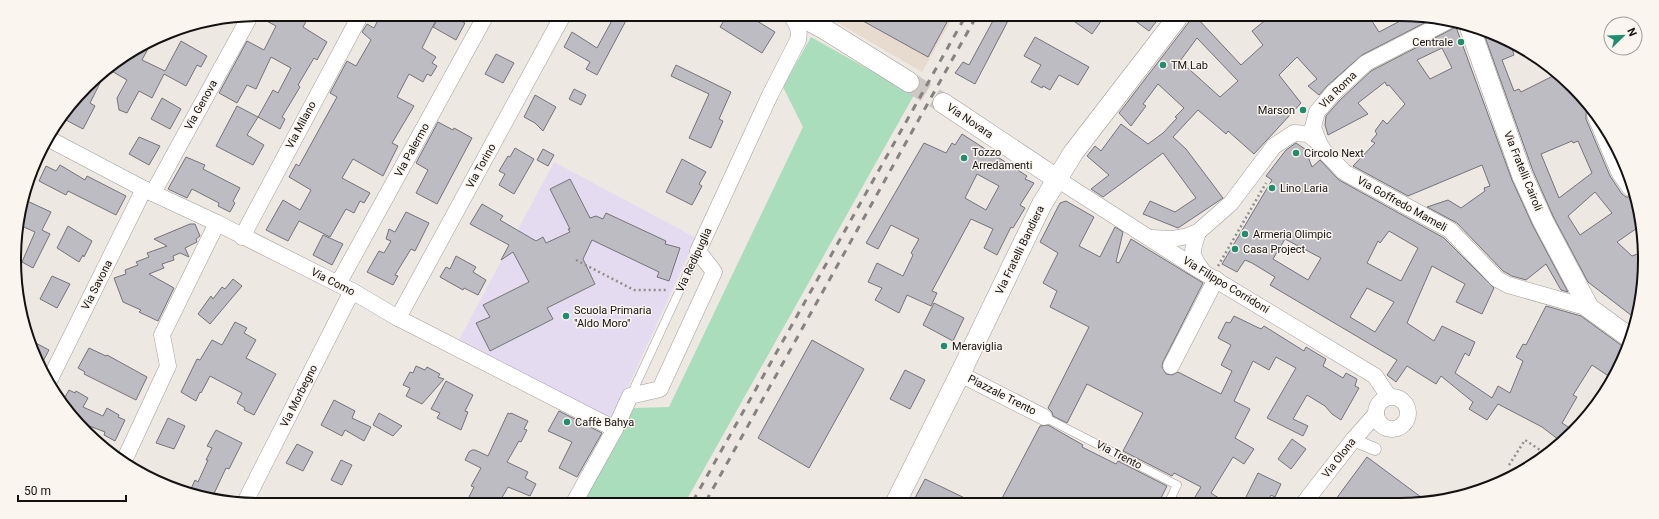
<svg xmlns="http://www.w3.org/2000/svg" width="1659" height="519" viewBox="0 0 1659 519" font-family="Roboto,sans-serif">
  <rect width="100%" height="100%" fill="#eee8e3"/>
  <polygon fill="#e7dbd0" points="826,16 953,17 922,72"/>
  <polygon fill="#e4dbf0" points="554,162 696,238 612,422 458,342"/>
  <polygon fill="#a9ddbb" points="811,37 914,95 686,501 582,501 634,408 669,407 803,127 783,87"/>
  <g fill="#bebcc3" stroke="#757379" fill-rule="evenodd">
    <polygon points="259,14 310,14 303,27 327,42 317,60 314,58 298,85 300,87 282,117 285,119 280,129 258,117 273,90 278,93 291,68 271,57 256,89 247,85 237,103 219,93 247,41 264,50 276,26 259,17"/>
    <polygon points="381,14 426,15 436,20 422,48 436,57 432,63 437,66 431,76 427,74 423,82 409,74 397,97 414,106 392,143 398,146 383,176 353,159 342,178 370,193 364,203 360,201 354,213 346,209 330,237 299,221 288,241 266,230 283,200 300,210 311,190 289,177 296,164 299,166 337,97 330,93 347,61 356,66 371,40 362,32 367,24 374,28"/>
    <polygon points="440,15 467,15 463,22 465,23 456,40 433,27"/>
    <polygon points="615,15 629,15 597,75 586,69 590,62 564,47 572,32 597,48"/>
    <polygon points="727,16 749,16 775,32 762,53 720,27"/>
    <polygon points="854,16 946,17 943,21 947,22 928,57"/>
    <polygon points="995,17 1010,17 975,84 955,73 963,62 969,65"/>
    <polygon points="1068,17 1104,17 1092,34"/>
    <polygon points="1130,17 1147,18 1159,18 1149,31"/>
    <path d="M1192 18H1197L1241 65 1263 45 1252 31 1268 18H1370L1379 32 1404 19H1432L1362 55 1327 86 1319 95 1308 86 1317 79 1297 57 1279 75 1301 103 1254 154 1228 131 1226 134 1198 110 1173 137 1186 149 1223 198 1178 228 1143 214 1150 201 1175 212 1196 198 1163 153 1103 197 1091 189 1109 175 1087 156 1095 146 1101 151 1121 124 1148 144 1163 133 1177 118 1175 117 1184 108 1158 84 1143 104 1146 106 1131 126 1119 113ZM1197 38 1238 81 1220 97 1180 61Z"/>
    <path d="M1456 27 1512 180 1533 226 1568 292 1561 290 1546 264 1526 280 1512 276 1503 271 1457 223 1427 207 1448 200 1461 208 1485 191 1484 188 1490 186 1482 165 1408 196 1353 166 1375 143 1371 141 1377 134 1375 131 1383 120 1387 124 1405 104 1389 85 1387 86 1385 82 1358 103 1368 114 1328 135 1325 125 1326 116 1340 100 1371 71ZM1442 48 1452 68 1430 79 1417 60Z"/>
    <path d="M1484 34 1511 45 1514 55 1502 60 1514 91 1519 89 1521 92 1555 75 1589 108 1586 113V119L1610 176 1622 194 1626 197H1633L1640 212V226L1617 242 1632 256 1640 253V308L1636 319 1588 282 1553 216 1533 171ZM1572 141 1573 143 1578 141 1592 173 1559 198 1541 154ZM1595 192 1612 213 1580 235 1568 216Z"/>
    <polygon points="1035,37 1089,67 1078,85 1059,75 1050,90 1043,86 1042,88 1031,82 1041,65 1024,56"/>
    <polygon points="152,41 142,60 165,71 181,41 207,56 201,67 197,65 186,86 164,74 152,98 139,91 127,113 119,110 117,98 127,80 108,69"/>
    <polygon points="496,54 514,63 503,83 485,74"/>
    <polygon points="676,65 731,92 719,119 723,121 711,148 689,138 709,94 671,76"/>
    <polygon points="99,74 103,77 90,103 95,106 83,129 64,119"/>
    <polygon points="574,89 586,95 581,105 569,99"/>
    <polygon points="535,95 556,107 543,131 535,123 524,117"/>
    <polygon points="162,98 181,109 170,129 151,119"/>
    <polygon points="237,106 258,117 247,135 264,145 253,165 216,146"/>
    <polygon points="438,122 453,130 454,128 472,138 437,204 416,193 428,170 416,163"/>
    <path d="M962 134 1027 176 1025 179 1034 183 1020 205 1025 208 1013 228 1011 227 997 255 984 248 993 229 971 219 932 291 937 293 931 306 907 295 899 313 875 300 882 288 868 282 877 263 903 276 913 255 911 253 919 239 891 225 878 249 866 243 924 143 946 153 952 143 955 145ZM977 174 999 186 986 210 965 198Z"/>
    <polygon points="139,137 160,146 149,165 129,154"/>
    <path d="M1296 143 1305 149 1312 167 1320 160 1339 180 1444 238 1494 288 1482 314 1456 302 1465 284 1432 266 1407 323 1434 341 1442 326 1475 342 1469 356 1465 353 1455 373 1492 398 1498 386 1510 393 1523 361 1516 357 1523 344 1526 345 1546 306 1581 316 1625 348 1613 379 1592 365 1573 395 1577 397 1562 423 1573 430 1563 443 1542 427 1498 404 1487 420 1469 409 1473 402 1441 376 1436 384 1407 366 1396 382 1387 375 1397 360 1270 285 1275 277 1252 263 1245 260 1237 272 1222 264 1272 180 1266 176 1286 150ZM1389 231 1418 248 1401 281 1367 263 1378 241 1380 243ZM1285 239 1321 258 1308 280 1273 259ZM1367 288 1394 302 1375 332 1350 317Z"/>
    <polygon points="515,148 534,159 514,194 499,185 505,174 499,171 508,156 510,157"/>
    <polygon points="543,149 554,155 548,166 537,160"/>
    <polygon points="186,157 205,165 203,169 240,188 233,201 235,203 230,212 218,206 219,203 192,189 187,198 168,189"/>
    <polygon points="682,159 706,172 699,184 702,186 692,205 666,192"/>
    <polygon points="60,165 85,180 87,176 126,196 116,215 68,191 66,195 39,181 46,166 56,171"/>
    <polygon points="570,179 590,218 596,216 603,219 606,213 666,241 665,244 680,248 669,281 657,277 659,272 592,240 583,259 595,284 547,308 553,319 490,351 476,323 490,317 483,305 529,282 513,252 501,260 509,245 470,224 482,204 503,216 500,220 536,241 543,237 546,243 570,232 568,229 570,229 550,189"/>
    <polygon points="25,200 51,212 42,230 50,234 33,268 22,262 35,232 17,224"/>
    <polygon points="1066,201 1094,217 1079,246 1100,257 1115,227 1123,232 1116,262 1119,263 1131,239 1203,283 1163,362 1162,367 1166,374 1172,375 1178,372 1221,394 1232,371 1221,365 1231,345 1218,338 1226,322 1230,323 1234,316 1261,329 1264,326 1304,351 1306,347 1326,359 1323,366 1343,378 1346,373 1357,379 1355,386 1359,388 1341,420 1332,414 1325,406 1307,395 1293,419 1308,426 1303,436 1267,418 1296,368 1276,357 1269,370 1253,361 1234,401 1250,409 1235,438 1254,449 1244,464 1233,457 1211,493 1225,502 1192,502 1201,487 1174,473 1172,476 1123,451 1143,413 1087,384 1067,423 1053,416 1052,412 1048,408 1089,327 1050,307 1057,291 1043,283 1058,253 1040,242 1060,203"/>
    <polygon points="406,212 429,223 415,251 411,249 395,275 398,276 393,285 367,272 379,251 384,253 391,241 386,239 389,229 395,232"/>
    <polygon points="190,224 195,224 200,236 196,239 197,242 185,248 189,257 180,253 173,256 174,260 162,264 164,268 149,274 174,288 158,321 139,312 141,310 123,302 114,278 126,274 125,270 138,265 136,262 149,257 147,253 167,246 154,239"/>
    <polygon points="68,226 92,241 84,257 83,255 79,262 57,248"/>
    <polygon points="323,235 343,244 332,265 313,255"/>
    <polygon points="456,256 476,267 473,272 486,280 478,295 464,288 463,290 440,277 446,267 450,269"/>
    <polygon points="52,276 70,284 57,308 40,299"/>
    <polygon points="233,279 242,286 210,324 198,314 211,296 213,299 222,287 225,289"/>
    <polygon points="934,303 964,318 953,341 923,325"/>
    <polygon points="235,322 247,328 244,333 256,340 246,358 276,374 254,415 244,410 245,408 237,403 242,393 210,376 201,393 200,392 196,401 181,392 197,359 200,360 212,340 222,345"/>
    <polygon points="30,340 49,350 41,365 37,354"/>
    <polygon points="812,340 864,369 809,468 758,438"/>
    <polygon points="89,348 106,356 107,355 147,377 136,400 84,374 85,372 78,368"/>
    <polygon points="416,366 425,370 427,367 440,374 438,377 444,379 422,404 406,396 410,388 403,385 410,372 413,373"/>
    <polygon points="905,370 925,380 910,409 890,399"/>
    <polygon points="446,381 473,395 465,411 468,412 461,430 437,418 440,413 431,409"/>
    <polygon points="69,390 75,393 76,391 88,398 83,407 103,416 107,408 119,415 118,417 125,420 115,441 104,435 105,432 84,424 54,394 55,393 65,397"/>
    <polygon points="334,400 355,411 352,418 371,427 364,441 345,430 342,436 321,425"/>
    <polygon points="559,411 602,433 577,477 559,468 572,442 548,431"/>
    <polygon points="379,413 402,426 393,436 373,425"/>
    <polygon points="508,413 510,414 511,413 528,421 524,429 527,430 521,442 519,441 507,462 528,472 525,478 536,484 530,496 508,487 500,501 467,501 474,487 471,486 481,468 465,460 469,452 472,450 475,450 488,456"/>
    <polygon points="168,418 185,426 174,449 156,443"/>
    <polygon points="1048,425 1083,445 1082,447 1116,464 1118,461 1167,486 1159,502 1000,502 1040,426"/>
    <polygon points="216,430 242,443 229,469 226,468 211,500 190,491 195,480 198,482 208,460 206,460 212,448 207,446"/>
    <polygon points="1292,439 1306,449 1291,469 1278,459"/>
    <polygon points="297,444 313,452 303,471 286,463"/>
    <polygon points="1367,457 1429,503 1333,503"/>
    <polygon points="341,460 352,465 342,485 331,480"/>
    <polygon points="1258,473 1281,484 1275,497 1271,495 1267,503 1253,502 1245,499"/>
    <polygon points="925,479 944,488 973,502 913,502"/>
  </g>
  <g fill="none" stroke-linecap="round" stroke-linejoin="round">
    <polyline stroke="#cdc8c4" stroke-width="20" stroke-dasharray="20 10" stroke-linecap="butt" points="909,82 943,103"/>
    <defs>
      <g id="service">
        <polyline points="631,395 698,251"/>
        <polyline points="1044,417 1177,485 1169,502"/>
      </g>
      <polyline id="pedestrian" points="1353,440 1375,449"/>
      <g id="minor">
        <polyline points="1450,20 1366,63 1333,93 1317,112 1313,127 1319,143 1324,151 1344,172 1450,230 1497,279 1508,285 1589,308"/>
        <polyline points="1595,115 1619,172 1630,188"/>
        <polyline points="49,139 144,189 217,223 352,291 398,318 615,429"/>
        <polyline points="1057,179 1196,268 1375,376 1389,397"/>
        <polyline points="153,193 250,16"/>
        <path d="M1198 232C1192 252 1189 253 1202 270"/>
        <polyline points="242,237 361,14"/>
        <polyline points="1151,238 1172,239 1188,236 1198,232 1231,203 1274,146 1294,133 1308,134 1319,143"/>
        <polyline points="338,284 486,15"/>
        <polyline points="398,318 563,15"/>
        <polyline points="1171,366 1216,279"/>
        <polyline points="960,374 1044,417"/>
        <polyline points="49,381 144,189"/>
        <circle cx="1392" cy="413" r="16"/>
        <polyline points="123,463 168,366 162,335 217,223"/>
        <polyline points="246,500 352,291"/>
        <path d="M575 501 615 429 630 396 660 389 714 272 698 251 770 95 798 40C800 31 798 25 792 17"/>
        <polyline points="1304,503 1353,440 1376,414"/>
      </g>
      <g id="tertiary">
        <polyline points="800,16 826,30 909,82"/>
        <polyline points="1470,28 1522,175 1543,221 1589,308 1629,337"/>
        <polyline points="943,103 1057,179"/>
        <polyline points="896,502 960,374 1042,204 1073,153 1177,18"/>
      </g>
    </defs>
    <use href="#service" stroke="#a39d98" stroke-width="9"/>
    <use href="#pedestrian" stroke="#a39d98" stroke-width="13"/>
    <use href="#minor" stroke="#a39d98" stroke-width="17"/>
    <use href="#tertiary" stroke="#a39d98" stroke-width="21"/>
    <g stroke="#928d8a" stroke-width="2.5" stroke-dasharray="2 3" stroke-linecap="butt">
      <polyline points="576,260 634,290 668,290"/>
      <polyline points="1218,266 1266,183"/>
      <polyline points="1577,424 1610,377"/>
      <polyline points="1509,465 1525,440 1546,454"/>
    </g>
    <use href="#service" stroke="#fff" stroke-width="8"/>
    <use href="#pedestrian" stroke="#fff" stroke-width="12"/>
    <use href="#minor" stroke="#fff" stroke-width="16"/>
    <use href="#tertiary" stroke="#fff" stroke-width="20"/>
    <g stroke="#86827f" stroke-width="3" stroke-dasharray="7 7" stroke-linecap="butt">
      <polyline points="693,501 965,17"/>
      <polyline points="706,501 976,17"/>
    </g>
  </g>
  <g fill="#208e6e" stroke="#fbf5f0" stroke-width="1.5">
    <circle cx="1461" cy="42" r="4"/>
    <circle cx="1163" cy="65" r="4"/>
    <circle cx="1303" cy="110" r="4"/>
    <circle cx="1296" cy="153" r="4"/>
    <circle cx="964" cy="158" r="4"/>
    <circle cx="1272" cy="188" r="4"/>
    <circle cx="1245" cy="234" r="4"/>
    <circle cx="1235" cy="249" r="4"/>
    <circle cx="566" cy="316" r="4"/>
    <circle cx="944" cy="346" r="4"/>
    <circle cx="567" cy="422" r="4"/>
  </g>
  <g text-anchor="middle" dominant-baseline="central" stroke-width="3" stroke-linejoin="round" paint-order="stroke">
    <g font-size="11" fill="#141211" stroke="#fbf5f0" text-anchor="start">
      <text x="1453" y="42" text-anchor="end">Centrale</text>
      <text x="1171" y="65">TM Lab</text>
      <text x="1295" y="110" text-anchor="end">Marson</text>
      <text x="972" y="152">Tozzo<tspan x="972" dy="13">Arredamenti</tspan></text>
      <text x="1304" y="153">Circolo Next</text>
      <text x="1280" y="188">Lino Laria</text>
      <text x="1253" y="234">Armeria Olimpic</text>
      <text x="1243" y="249">Casa Project</text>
      <text x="574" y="310">Scuola Primaria<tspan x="574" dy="13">"Aldo Moro"</tspan></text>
      <text x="952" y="346">Meraviglia</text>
      <text x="575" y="422">Caffè Bahya</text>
    </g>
    <g font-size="11" fill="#141211" stroke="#fbf5f0">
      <text transform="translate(1338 90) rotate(-45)">Via Roma</text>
      <text transform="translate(201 105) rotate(-61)">Via Genova</text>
      <text transform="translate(970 121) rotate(34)">Via Novara</text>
      <text transform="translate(301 125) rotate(-62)">Via Milano</text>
      <text transform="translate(412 150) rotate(-61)">Via Palermo</text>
      <text transform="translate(481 166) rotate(-61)">Via Torino</text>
      <text transform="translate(1523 171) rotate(68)">Via Fratelli Cairoli</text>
      <text transform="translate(1402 204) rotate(29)">Via Goffredo Mameli</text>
      <text transform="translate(1020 250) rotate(-64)">Via Fratelli Bandiera</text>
      <text transform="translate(694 260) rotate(-65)">Via Redipuglia</text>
      <text transform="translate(333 282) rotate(27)">Via Como</text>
      <text transform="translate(97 285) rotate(-63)">Via Savona</text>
      <text transform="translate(1226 285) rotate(31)">Via Filippo Corridoni</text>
      <text transform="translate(1002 395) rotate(27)">Piazzale Trento</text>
      <text transform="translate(299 396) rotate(-63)">Via Morbegno</text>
      <text transform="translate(1119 455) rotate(27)">Via Trento</text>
      <text transform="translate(1339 458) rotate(-52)">Via Olona</text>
    </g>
  </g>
  <path d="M0 0H1659V519H0ZM259 21H1400A238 238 0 0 1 1638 259V260A238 238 0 0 1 1400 498H259A238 238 0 0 1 21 260V259A238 238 0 0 1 259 21Z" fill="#fbf5f0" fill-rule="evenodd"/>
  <path fill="none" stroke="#141211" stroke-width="2" d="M259 21H1400A238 238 0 0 1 1638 259V260A238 238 0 0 1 1400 498H259A238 238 0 0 1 21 260V259A238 238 0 0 1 259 21Z"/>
  <g transform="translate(1623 36) rotate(67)"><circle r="19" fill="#fbf5f0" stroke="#9f9a97"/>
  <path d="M0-3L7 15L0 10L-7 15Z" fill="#208e6e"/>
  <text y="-6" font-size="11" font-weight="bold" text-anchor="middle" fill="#141211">N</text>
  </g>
  <path d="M18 495v6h108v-6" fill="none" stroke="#141211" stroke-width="2"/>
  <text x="24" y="495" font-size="12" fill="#141211" stroke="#fbf5f0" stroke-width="3" paint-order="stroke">50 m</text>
</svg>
